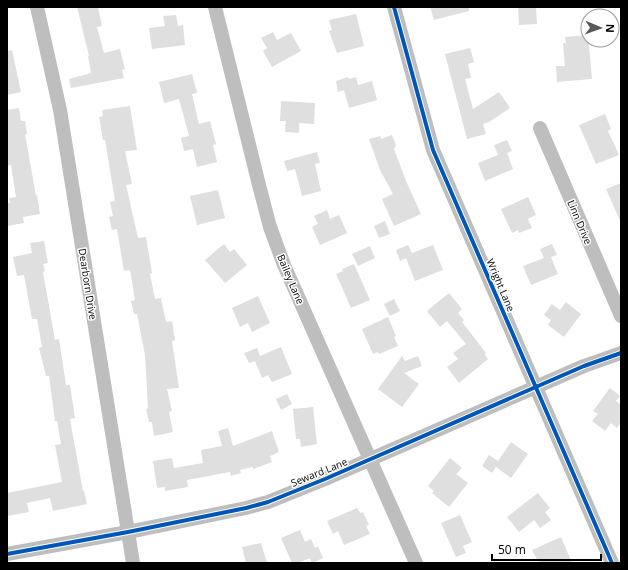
<svg xmlns="http://www.w3.org/2000/svg" width="628" height="570" viewBox="0 0 628 570" font-family="'Open Sans',sans-serif">
  <rect width="100%" height="100%" fill="#fff"/>
  <g fill="#dfdfdf">
    <polygon points="77,7 98,7 102,26 97,27 104,53 120,49 125,69 122,70 124,78 71,88 69,79 91,73 88,56 89,56"/>
    <polygon points="430,7 469,7 469,11 434,20"/>
    <polygon points="518,7 536,7 537,24 519,25"/>
    <polygon points="356,14 364,46 337,53 329,31 332,30 329,20"/>
    <polygon points="176,15 178,26 183,25 185,45 152,49 149,28 165,26 163,16"/>
    <polygon points="273,32 277,40 291,33 301,51 272,67 263,51 267,48 261,38"/>
    <polygon points="588,35 592,79 557,82 556,66 565,66 563,43 566,43 565,37"/>
    <polygon points="470,48 474,62 468,64 471,78 465,79 473,109 499,92 510,108 489,122 483,124 486,134 467,139 445,54"/>
    <polygon points="12,50 21,92 7,95 7,51"/>
    <polygon points="192,74 197,93 192,94 199,124 210,121 216,144 213,145 217,162 197,167 193,149 184,151 181,138 189,136 179,99 164,103 159,82"/>
    <polygon points="348,77 349,79 356,77 358,85 372,81 377,100 349,108 344,90 338,92 336,81"/>
    <polygon points="281,101 315,103 314,124 299,123 299,133 285,132 286,121 280,121"/>
    <polygon points="130,106 137,150 125,151 132,184 126,185 138,238 146,237 152,273 150,274 155,299 161,298 166,322 172,321 175,340 172,341 179,388 167,389 172,411 169,412 173,432 154,436 152,422 149,422 146,409 148,408 145,355 137,314 134,314 131,301 135,300 130,270 124,271 117,229 112,230 109,217 113,216 110,202 115,201 105,140 103,140 99,117 103,116 102,110"/>
    <polygon points="19,108 21,121 25,121 27,134 25,134 36,196 37,195 40,214 23,217 24,223 7,226 7,203 10,203 9,198 16,197 11,165 7,166 7,110"/>
    <polygon points="605,114 611,129 608,131 619,155 596,164 579,125"/>
    <polygon points="392,135 396,145 394,149 406,181 421,214 394,226 382,199 393,194 380,170 369,139 380,136 381,139"/>
    <polygon points="507,140 512,151 507,153 513,169 485,181 478,163 498,155 494,145"/>
    <polygon points="317,152 320,163 315,164 321,191 302,196 295,169 287,171 284,161"/>
    <polygon points="621,183 621,223 606,189"/>
    <polygon points="218,190 225,218 197,225 190,196"/>
    <polygon points="528,197 536,215 528,219 532,228 519,233 518,230 512,233 501,209"/>
    <polygon points="327,210 330,219 339,215 347,233 320,245 312,227 318,224 314,216"/>
    <polygon points="385,221 390,234 379,238 374,226"/>
    <polygon points="44,241 48,263 43,264 45,271 43,272 55,340 59,339 66,385 70,385 75,418 70,419 83,491 84,491 87,504 53,511 50,498 27,503 29,512 7,516 7,493 62,482 55,445 61,444 57,421 55,421 49,376 46,376 39,348 42,347 37,319 32,319 24,275 17,276 13,257 32,253 30,243"/>
    <polygon points="224,244 230,252 234,249 247,265 225,283 205,260"/>
    <polygon points="552,244 557,255 551,257 558,274 531,285 523,266 544,258 540,249"/>
    <polygon points="408,245 412,253 433,245 443,270 415,281 406,258 400,261 396,250"/>
    <polygon points="370,246 375,258 358,266 352,254"/>
    <polygon points="354,264 370,300 351,308 336,274 343,271 342,269"/>
    <polygon points="449,293 462,309 458,313 464,320 462,322 486,353 485,355 488,359 459,383 447,367 458,359 453,353 466,344 447,321 440,327 427,311"/>
    <polygon points="258,296 270,323 252,332 248,323 240,327 232,308"/>
    <polygon points="394,299 400,311 390,316 384,304"/>
    <polygon points="566,302 581,314 564,337 548,325 551,320 544,315 552,304 560,310"/>
    <polygon points="388,317 396,336 394,337 398,346 379,354 378,352 373,354 362,329"/>
    <polygon points="281,347 292,374 272,382 268,375 262,378 255,361 249,363 244,353 257,348 260,356"/>
    <polygon points="402,356 405,361 418,356 422,366 404,373 419,384 402,407 378,389"/>
    <polygon points="610,388 620,396 616,401 621,405 621,422 617,428 611,423 605,431 592,421 598,414 593,411"/>
    <polygon points="287,394 292,404 281,410 276,399"/>
    <polygon points="313,407 317,444 301,447 300,439 296,439 293,409"/>
    <polygon points="228,428 233,446 272,431 279,452 270,456 272,462 253,469 253,467 240,470 241,473 231,476 230,472 187,480 188,487 165,491 165,487 157,488 153,461 172,458 174,468 203,463 201,450 222,446 218,431"/>
    <polygon points="511,442 528,454 511,478 496,467 492,473 482,466 489,455 498,461"/>
    <polygon points="450,458 462,468 456,474 468,483 449,507 432,493 434,491 428,486"/>
    <polygon points="538,493 550,508 545,512 551,520 540,528 534,520 519,532 507,517"/>
    <polygon points="357,508 360,513 363,512 369,525 366,526 370,534 344,545 338,531 333,534 327,521"/>
    <polygon points="460,515 472,542 463,546 466,553 456,557 441,523"/>
    <polygon points="300,530 305,542 311,539 315,548 318,546 323,558 312,563 310,558 297,563 292,563 281,538"/>
    <polygon points="561,537 572,563 539,563 532,550"/>
    <polygon points="261,543 267,563 246,563 242,547"/>
  </g>
  <g fill="none" stroke-linecap="round" stroke-linejoin="round">
    <g stroke="#bebebe" stroke-width="14">
      <polyline points="37,7 60,110 133,563"/>
      <polyline points="215,7 259,185 270,227 284,265 416,563"/>
      <polyline points="394,7 433,150 612,563"/>
      <polyline points="540,128 621,316"/>
      <polyline points="7,554 128,532 246,508 268,502 325,479 584,366 621,353"/>
    </g>
    <defs>
      <g id="cycleway">
        <polyline points="394,7 433,150 612,563"/>
        <polyline points="7,554 128,532 246,508 268,502 325,479 584,366 621,353"/>
      </g>
    </defs>
    <use href="#cycleway" stroke="#fff" stroke-width="6"/>
    <use href="#cycleway" stroke="#0057b8" stroke-width="4"/>
  </g>
  <g text-anchor="middle" dominant-baseline="central" stroke-width="3" stroke-linejoin="round" paint-order="stroke">
    <g font-size="10" fill="#000" stroke="#fff">
      <text transform="translate(580 222) rotate(67)">Linn Drive</text>
      <text transform="translate(291 279) rotate(67)">Bailey Lane</text>
      <text transform="translate(88 284) rotate(81)">Dearborn Drive</text>
      <text transform="translate(501 285) rotate(67)">Wright Lane</text>
      <text transform="translate(319 472) rotate(-22)">Seward Lane</text>
    </g>
  </g>
  <rect width="628" height="570" fill="none" stroke="#000000" stroke-width="16"/>
  <g transform="translate(600 28) rotate(92)"><circle r="19" fill="#ffffff" stroke="#999999"/>
  <path d="M0-3L7 15L0 10L-7 15Z" fill="#595959"/>
  <text y="-6" font-size="11" font-weight="bold" text-anchor="middle" fill="#000000">N</text>
  </g>
  <path d="M492 554v6h109v-6" fill="none" stroke="#000000" stroke-width="2"/>
  <text x="498" y="554" font-size="12" fill="#000000" stroke="#ffffff" stroke-width="3" paint-order="stroke">50 m</text>
</svg>
